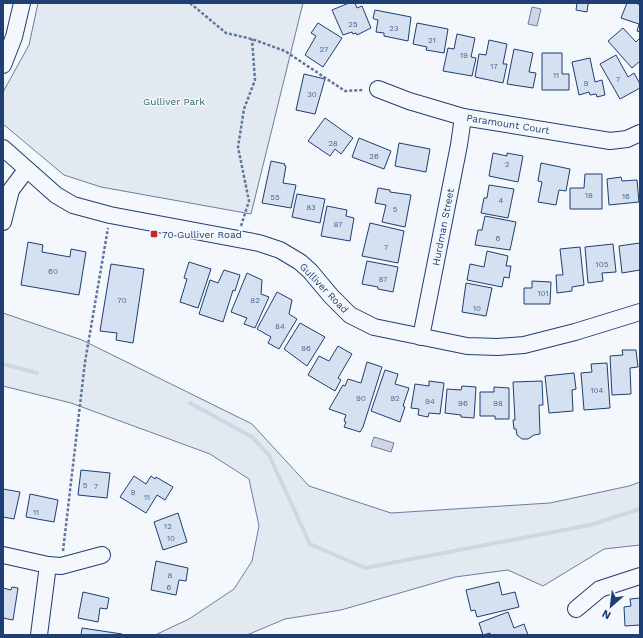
<svg xmlns="http://www.w3.org/2000/svg" width="643" height="638" viewBox="0 0 643 638" font-family="'Work Sans',sans-serif">
  <rect width="100%" height="100%" fill="#f4f7fb"/>
  <g fill="#e3e9f0" stroke="#687fa3">
    <polygon points="38,3 303,3 251,214 101,187 64,175 3,124 3,92 29,45"/>
    <polygon points="3,313 82,340 252,424 309,486 391,513 550,503 629,486 640,482 640,545 604,549 543,586 508,570 455,577 341,610 285,619 247,635 155,635 189,619 234,589 252,561 259,526 249,479 210,454 71,403 3,386"/>
  </g>
  <g fill="#cfd7e4" stroke="#687fa3">
    <polygon points="532,7 541,9 537,26 528,24"/>
    <polygon points="374,437 394,443 391,452 371,446"/>
  </g>
  <g fill="none" stroke-linecap="round" stroke-linejoin="round">
    <g stroke="#cfd7e4" stroke-width="4">
      <polyline points="3,364 37,373"/>
      <polyline points="190,403 252,437 269,455 310,544 365,568 590,525 640,509"/>
    </g>
  </g>
  <g fill="#d5e0f0" stroke="#1d3f73">
    <polygon points="349,3 355,3 357,8 362,6 371,28 357,35 356,33 353,34 352,32 343,35 332,10"/>
    <polygon points="577,3 590,3 588,4 587,12 576,10"/>
    <polygon points="627,3 636,3 640,5 640,32 637,31 639,24 621,18"/>
    <polygon points="375,10 411,17 408,41 384,36 384,33 376,32 378,20 374,19 373,18"/>
    <polygon points="318,23 342,38 323,67 305,55 316,36 311,33"/>
    <polygon points="417,23 448,29 444,53 426,50 427,47 413,44"/>
    <polygon points="623,28 636,42 640,38 640,61 632,68 608,41"/>
    <polygon points="457,34 475,38 471,57 476,58 472,76 443,71 448,48 454,49"/>
    <polygon points="489,40 507,44 503,64 507,64 503,83 475,77 479,54 486,55"/>
    <polygon points="514,49 533,53 529,72 536,73 533,88 507,84"/>
    <polygon points="542,53 562,53 562,74 569,74 569,90 542,90"/>
    <polygon points="616,55 628,77 634,73 640,84 640,88 620,99 600,64"/>
    <polygon points="590,58 595,82 602,80 605,95 597,97 596,94 590,95 589,92 579,95 572,62"/>
    <polygon points="304,74 325,79 315,114 296,110"/>
    <polygon points="325,118 353,138 341,154 335,149 330,156 308,141"/>
    <polygon points="359,138 391,151 384,169 352,157"/>
    <polygon points="399,143 430,149 426,172 395,166"/>
    <polygon points="493,153 507,156 507,153 523,156 518,182 489,176"/>
    <polygon points="271,161 285,164 284,165 286,166 283,183 296,185 291,208 262,203"/>
    <polygon points="541,163 570,169 566,191 559,190 556,205 538,202 542,182 538,181"/>
    <polygon points="585,174 602,174 602,209 570,209 570,188 584,188"/>
    <polygon points="621,177 622,181 637,180 639,202 609,205 607,179"/>
    <polygon points="489,185 514,189 508,218 481,213 484,198 487,198"/>
    <polygon points="378,188 390,190 390,192 411,195 405,227 382,222 386,205 375,203"/>
    <polygon points="297,194 325,199 320,223 292,217"/>
    <polygon points="327,206 347,210 346,216 354,218 350,241 321,236"/>
    <polygon points="485,216 516,222 510,250 475,245 478,230 482,230"/>
    <polygon points="370,223 404,231 398,263 362,256"/>
    <polygon points="28,242 43,245 42,252 70,257 71,249 86,252 79,295 21,285"/>
    <polygon points="640,243 640,270 622,273 619,246"/>
    <polygon points="613,244 616,272 602,273 603,281 588,283 585,247"/>
    <polygon points="580,247 584,285 572,287 572,291 557,293 556,275 563,275 560,249"/>
    <polygon points="487,251 508,256 506,266 511,266 509,278 504,277 502,287 467,280 470,264 484,267"/>
    <polygon points="367,261 398,267 393,292 378,289 378,287 362,284"/>
    <polygon points="189,262 211,269 198,308 180,302 187,279 184,278"/>
    <polygon points="111,264 144,269 133,343 116,340 117,333 100,331"/>
    <polygon points="224,270 240,275 235,291 233,290 223,322 199,314 210,280 218,283"/>
    <polygon points="247,273 262,280 261,294 269,297 255,328 244,324 247,318 231,312"/>
    <polygon points="532,281 551,282 550,304 524,304 524,288 532,288"/>
    <polygon points="466,283 492,288 486,316 462,312"/>
    <polygon points="277,292 292,300 289,314 297,319 279,349 268,343 271,337 257,329"/>
    <polygon points="300,323 325,337 307,366 284,349"/>
    <polygon points="338,346 352,354 338,378 341,380 335,391 308,375 319,356 329,361"/>
    <polygon points="622,350 636,350 638,367 630,368 631,394 612,395 610,356 623,355"/>
    <polygon points="367,362 382,367 363,427 360,432 344,427 346,422 344,421 346,415 329,409 343,385 345,386 348,379 361,383"/>
    <polygon points="607,363 610,408 584,410 581,373 592,372 591,364"/>
    <polygon points="385,370 398,374 395,384 409,388 403,406 405,407 400,422 371,411"/>
    <polygon points="574,373 576,389 572,390 573,411 549,413 545,376"/>
    <polygon points="429,381 444,383 440,414 429,413 428,417 418,415 419,409 411,408 415,384 429,386"/>
    <polygon points="542,381 543,405 539,405 540,434 534,435 528,439 522,439 517,435 516,429 514,429 513,420 515,420 513,382"/>
    <polygon points="462,386 476,387 474,418 461,417 461,415 445,413 447,389 461,390"/>
    <polygon points="494,387 509,388 509,419 495,419 495,416 480,416 480,392 494,392"/>
    <polygon points="81,470 110,473 107,498 78,495"/>
    <polygon points="134,476 146,484 151,476 155,479 156,477 173,487 165,500 157,495 146,513 120,497"/>
    <polygon points="3,489 20,492 14,519 3,517"/>
    <polygon points="30,494 58,500 54,522 26,517"/>
    <polygon points="178,513 187,542 163,550 154,522"/>
    <polygon points="156,561 188,568 186,581 179,580 176,595 151,590"/>
    <polygon points="499,582 502,595 515,592 519,607 477,617 475,610 471,611 466,590"/>
    <polygon points="12,587 18,588 13,620 3,618 3,588 11,590"/>
    <polygon points="83,592 109,598 107,609 100,608 98,622 78,618"/>
    <polygon points="640,598 640,625 625,626 624,607 631,606 630,599"/>
    <polygon points="508,612 514,628 524,624 528,635 490,635 490,633 483,635 479,623"/>
    <polygon points="82,628 122,634 122,635 81,635"/>
  </g>
  <g fill="none" stroke-linecap="round" stroke-linejoin="round">
    <defs>
      <g id="minor">
        <polyline points="3,65 14,37 22,3"/>
        <polyline points="378,89 409,101 463,117 610,141 627,139 640,133"/>
        <polyline points="3,148 56,195 73,205 110,215 259,243 280,250 300,262 310,271 331,296 350,315 374,327 467,346 498,347 524,345 575,332 640,312"/>
        <polyline points="3,222 11,190 26,170"/>
        <polyline points="421,337 459,145 463,117"/>
        <polyline points="3,555 48,565 61,566 102,555"/>
        <polyline points="576,609 600,589 640,576"/>
        <polyline points="39,635 48,565"/>
      </g>
    </defs>
    <use href="#minor" stroke="#1d3f73" stroke-width="18"/>
    <g stroke="#5e769c" stroke-width="2.5" stroke-dasharray="3 2" stroke-linecap="butt">
      <polyline points="190,3 226,33 252,39 285,51 345,91 364,90"/>
      <polyline points="241,226 249,201 238,147 244,109 255,80 252,39"/>
      <polyline points="63,551 85,362 108,228"/>
    </g>
    <use href="#minor" stroke="#f4f7fb" stroke-width="16"/>
  </g>
  <rect fill="#c62828" stroke="#f4f7fb" stroke-width="1.5" x="150" y="230" width="8" height="8" rx="2"/>
  <g text-anchor="middle" dominant-baseline="central" stroke-width="3" stroke-linejoin="round" paint-order="stroke">
    <g font-size="8" fill="#4b6792">
      <text x="353" y="24">25</text>
      <text x="394" y="28">23</text>
      <text x="432" y="40">21</text>
      <text x="324" y="49">27</text>
      <text x="464" y="55">19</text>
      <text x="494" y="66">17</text>
      <text x="556" y="75">11</text>
      <text x="618" y="79">7</text>
      <text x="586" y="83">9</text>
      <text x="312" y="94">30</text>
      <text x="333" y="143">28</text>
      <text x="374" y="156">26</text>
      <text x="507" y="164">2</text>
      <text x="589" y="195">18</text>
      <text x="626" y="196">16</text>
      <text x="275" y="197">55</text>
      <text x="501" y="200">4</text>
      <text x="311" y="207">83</text>
      <text x="395" y="209">5</text>
      <text x="338" y="224">87</text>
      <text x="498" y="238">6</text>
      <text x="386" y="247">7</text>
      <text x="602" y="264">105</text>
      <text x="53" y="271">60</text>
      <text x="383" y="279">87</text>
      <text x="543" y="293">101</text>
      <text x="122" y="300">70</text>
      <text x="255" y="300">82</text>
      <text x="477" y="308">10</text>
      <text x="280" y="326">84</text>
      <text x="306" y="348">86</text>
      <text x="597" y="390">104</text>
      <text x="361" y="398">90</text>
      <text x="395" y="398">92</text>
      <text x="430" y="401">94</text>
      <text x="463" y="403">96</text>
      <text x="498" y="403">98</text>
      <text x="85" y="485">5</text>
      <text x="96" y="486">7</text>
      <text x="133" y="492">9</text>
      <text x="147" y="497">11</text>
      <text x="36" y="512">11</text>
      <text x="168" y="526">12</text>
      <text x="171" y="538">10</text>
      <text x="170" y="575">8</text>
      <text x="169" y="587">6</text>
    </g>
    <g font-size="10" fill="#2c6c60" stroke="#f4f7fb">
      <text x="174" y="101">Gulliver Park</text>
    </g>
    <g font-size="10" fill="#1d3f73" stroke="#f4f7fb">
      <text transform="translate(508 124) rotate(9)">Paramount Court</text>
      <text transform="translate(443 227) rotate(-79)">Hurdman Street</text>
      <text transform="translate(324 288) rotate(46)">Gulliver Road</text>
    </g>
    <g font-size="10" fill="#1d3f73" stroke="#f4f7fb" text-anchor="start">
      <text x="162" y="234">70 Gulliver Road</text>
    </g>
  </g>
  <rect width="643" height="638" fill="none" stroke="#1d3f73" stroke-width="8"/>
  <g transform="translate(611 606) rotate(208)" stroke="#f4f7fb" stroke-width="3" paint-order="stroke">
  <path d="M0-3L7 15L0 10L-7 15Z" fill="#1d3f73"/>
  <text y="-6" font-size="11" font-weight="bold" text-anchor="middle" fill="#1d3f73">N</text>
  </g>
</svg>
